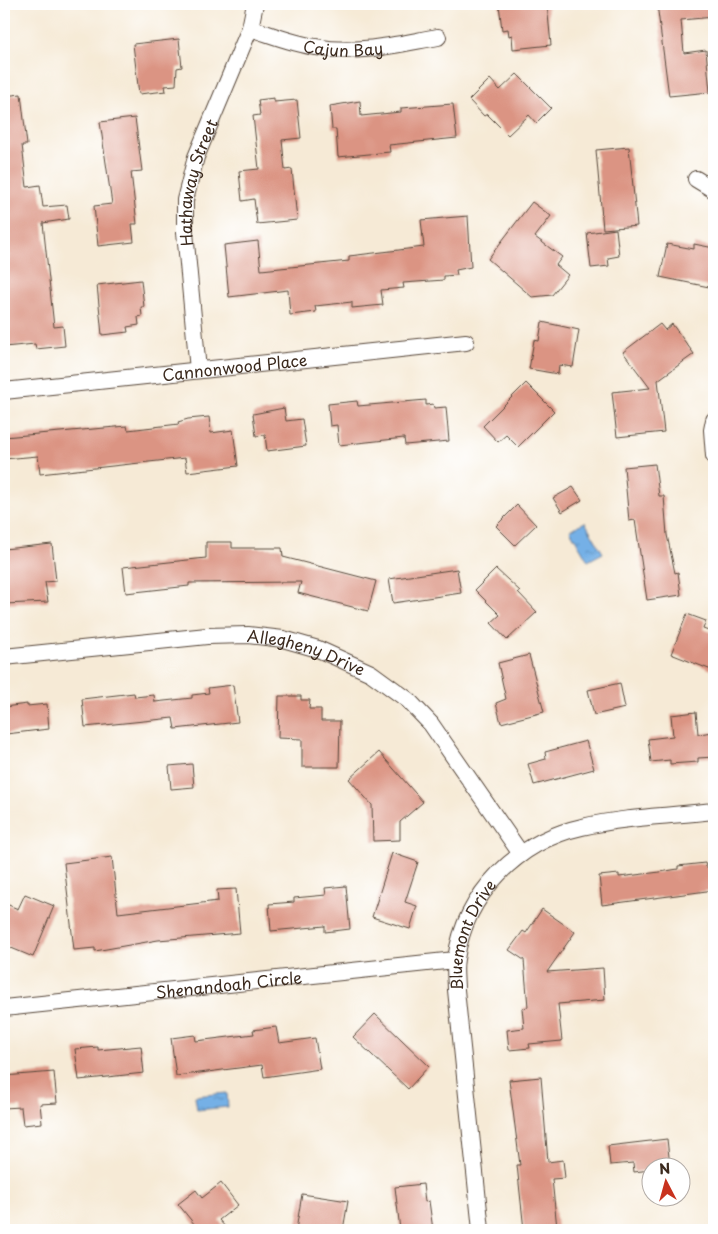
<svg xmlns="http://www.w3.org/2000/svg" width="718" height="1234" viewBox="0 0 718 1234" font-family="'Playpen Sans',sans-serif">
  <defs>
    <pattern id="water-ripples" width="26" height="14" patternUnits="userSpaceOnUse" patternTransform="scale(1.25)"><rect width="26" height="14" fill="#74b0e6"/><path d="M2 4q2-2 4 0t4 0M15 11q2-2 4 0t4 0" fill="none" stroke="#608fba"/></pattern>
  </defs>
  <rect width="100%" height="100%" fill="#fff"/>
  <filter id="ink" filterUnits="userSpaceOnUse"><feTurbulence type="fractalNoise" baseFrequency=".02" numOctaves="2"/><feDisplacementMap in="SourceGraphic" scale="10" xChannelSelector="R" yChannelSelector="G"/><feConvolveMatrix kernelMatrix="1 2 1 2 8 2 1 2 1" color-interpolation-filters="sRGB"/></filter>
  <filter id="wash" filterUnits="userSpaceOnUse"><feTurbulence type="fractalNoise" baseFrequency=".0096" numOctaves="4" result="noise"/><feDisplacementMap in="SourceGraphic" scale="20" xChannelSelector="R" yChannelSelector="G"/><feGaussianBlur stdDeviation="1.12" result="paint"/><feColorMatrix in="noise" values="0 0 0 0 0 0 0 0 0 0 0 0 0 0 0 0 0 1.4 0 .05"/><feComposite in="paint" operator="in"/></filter>
  <g filter="url(#wash)">
    <rect width="100%" height="100%" fill="#f6ead6"/>
    <g fill="url(#water-ripples)" stroke="#586d82">
      <polygon points="585,522 603,553 588,561 570,530"/>
      <polygon points="227,1093 228,1107 197,1110 195,1096"/>
    </g>
    <g id="blocks">
      <g fill="#db9483">
        <polygon points="499,4 547,4 551,45 513,49 512,35 509,36 508,29 502,30"/>
        <polygon points="657,4 714,4 714,17 681,20 684,53 706,50 710,92 669,96"/>
        <polygon points="179,39 182,67 177,68 176,85 165,86 166,91 139,94 133,44"/>
        <polygon points="517,74 551,108 536,123 529,115 508,135 487,114 484,116 469,100 490,79 500,90"/>
        <polygon points="21,94 27,145 22,145 27,187 40,185 43,207 67,205 69,219 43,223 54,327 63,326 65,346 36,349 35,344 4,347 4,258 9,257 4,218 4,96"/>
        <polygon points="274,98 274,102 297,100 301,138 282,140 285,170 292,169 297,220 257,224 254,199 242,201 239,171 259,169 253,116 260,115 258,100"/>
        <polygon points="360,101 361,116 401,112 401,108 453,104 457,138 389,145 390,152 338,157 336,129 332,129 330,106"/>
        <polygon points="135,118 142,171 131,172 137,224 132,224 134,242 98,246 94,206 112,204 100,122"/>
        <polygon points="629,147 637,226 603,229 596,150"/>
        <polygon points="532,202 551,216 535,237 562,257 556,265 568,275 552,295 532,297 488,259"/>
        <polygon points="468,216 471,267 456,270 457,275 444,276 444,280 403,283 404,288 381,290 383,305 352,308 352,302 315,306 316,312 290,315 288,290 229,297 224,245 258,241 261,270 349,261 349,256 424,247 421,220"/>
        <polygon points="616,229 619,256 608,258 609,266 591,268 587,233"/>
        <polygon points="667,244 694,249 694,244 714,248 714,263 709,287 660,277"/>
        <polygon points="141,280 144,307 141,307 142,316 138,317 139,325 127,327 128,332 102,335 97,285"/>
        <polygon points="542,322 579,330 573,367 559,365 558,374 529,369 534,340 539,341"/>
        <polygon points="660,324 665,330 672,324 694,354 658,380 664,432 617,437 612,392 650,388 623,352"/>
        <polygon points="526,383 554,411 518,447 506,435 498,442 483,426"/>
        <polygon points="426,400 426,405 433,404 434,408 446,407 449,441 405,445 404,438 339,445 337,425 330,426 328,404 357,401 358,406"/>
        <polygon points="284,408 286,421 302,419 306,446 267,451 265,435 256,436 253,414"/>
        <polygon points="209,417 211,433 233,430 238,466 187,472 185,458 40,474 38,456 4,459 4,437 127,426 128,430 179,424 178,422 188,419"/>
        <polygon points="655,464 659,496 664,496 667,535 675,573 678,572 681,595 647,600 635,520 629,521 624,467"/>
        <polygon points="573,487 582,500 562,512 553,498"/>
        <polygon points="517,505 536,525 515,545 496,526"/>
        <polygon points="206,542 232,542 232,548 282,548 283,557 376,581 368,611 298,593 301,582 189,583 189,586 126,593 123,567 206,558"/>
        <polygon points="52,544 56,581 45,582 48,602 4,604 4,549"/>
        <polygon points="457,569 461,593 393,603 389,579"/>
        <polygon points="496,569 520,591 518,592 537,612 507,640 491,623 500,615 475,590"/>
        <polygon points="687,614 706,621 703,629 714,633 714,671 671,654"/>
        <polygon points="529,655 544,712 501,723 496,703 506,699 498,663"/>
        <polygon points="620,683 625,708 594,715 588,690"/>
        <polygon points="233,685 238,722 175,729 173,718 85,727 82,699 134,693 135,697 154,695 155,702 192,698 192,695 209,693 208,688"/>
        <polygon points="279,696 301,696 301,700 310,700 309,709 321,709 321,721 340,721 339,767 302,767 302,739 278,738"/>
        <polygon points="27,704 27,706 47,704 49,729 6,734 4,707"/>
        <polygon points="696,712 698,734 714,732 714,757 698,758 698,762 670,764 670,760 651,762 648,739 673,736 671,715"/>
        <polygon points="586,741 594,769 534,785 528,764 546,759 545,752"/>
        <polygon points="379,752 423,802 400,822 400,840 373,841 372,805 349,779"/>
        <polygon points="192,764 194,787 171,789 169,766"/>
        <polygon points="392,853 418,862 405,902 417,906 410,929 372,917"/>
        <polygon points="112,857 118,913 218,901 217,890 236,889 240,933 158,940 95,951 95,948 74,950 64,863"/>
        <polygon points="705,863 706,867 714,866 714,890 602,905 599,876 619,874 619,877 660,872 678,869 678,866"/>
        <polygon points="346,886 350,929 325,932 325,926 271,931 269,904 294,902 294,898 326,895 325,888"/>
        <polygon points="25,894 54,906 33,957 4,945 4,903 18,909"/>
        <polygon points="542,909 575,932 547,972 603,968 605,1000 558,1004 562,1041 529,1044 530,1048 509,1050 507,1030 524,1028 522,1008 528,1007 524,960 509,950 523,931 526,933"/>
        <polygon points="375,1014 429,1066 408,1089 353,1037"/>
        <polygon points="276,1027 279,1043 315,1038 320,1069 264,1077 262,1065 176,1076 171,1038 195,1035 196,1041 254,1034 253,1030"/>
        <polygon points="141,1046 144,1073 79,1080 75,1049 98,1047 98,1050"/>
        <polygon points="54,1072 57,1103 40,1104 42,1123 23,1125 21,1107 4,1108 4,1076"/>
        <polygon points="541,1077 548,1162 563,1160 565,1178 552,1179 557,1228 524,1230 517,1165 520,1165 509,1080"/>
        <polygon points="667,1139 670,1166 650,1166 650,1170 634,1172 633,1163 610,1165 608,1146"/>
        <polygon points="221,1183 238,1205 219,1220 228,1230 199,1230 178,1204 196,1190 202,1198"/>
        <polygon points="423,1184 425,1202 429,1201 433,1230 400,1230 395,1187"/>
        <polygon points="302,1194 348,1201 343,1230 324,1227 323,1230 296,1230"/>
      </g>
    </g>
  </g>
  <g filter="url(#ink)">
    <use href="#blocks" fill-opacity="0" stroke="#57473a" stroke-width="1"/>
    <g fill="none" stroke-linecap="round" stroke-linejoin="round">
      <defs>
        <g id="minor">
          <path id="s1" d="M250 28C272 35 294 44 316 47 357 55 398 44 438 37"/>
          <polyline points="696,179 714,190"/>
          <path id="s2" d="M198 370 185 232V200L196 157 250 28 255 4"/>
          <path id="s3" d="M4 391 466 342"/>
          <polyline points="714,420 712,430 714,456"/>
          <path id="s4" d="M4 657 207 636 248 635 283 639 318 649 371 673 408 700 431 724 521 854"/>
          <path id="s5" d="M4 1008 455 960"/>
          <path id="s6" d="M481 1230 456 990C456 980 454 969 456 959 465 894 518 841 582 827 625 817 670 816 714 811"/>
        </g>
      </defs>
      <use href="#minor" stroke="#57473a" stroke-width="18"/>
      <use href="#minor" stroke="#fff" stroke-width="16"/>
    </g>
  </g>
  <g text-anchor="middle" dominant-baseline="central" stroke-width="4" stroke-linejoin="round" paint-order="stroke">
    <g font-size="16" fill="#3b2a1e" stroke="#fff">
      <text stroke="none"><textPath href="#s1" startOffset="96">Cajun Bay</textPath></text>
      <text stroke="none"><textPath href="#s2" startOffset="190">Hathaway Street</textPath></text>
      <text stroke="none"><textPath href="#s3" startOffset="232">Cannonwood Place</textPath></text>
      <text stroke="none"><textPath href="#s4" startOffset="306">Allegheny Drive</textPath></text>
      <text stroke="none"><textPath href="#s6" startOffset="300">Bluemont Drive</textPath></text>
      <text stroke="none"><textPath href="#s5" startOffset="226">Shenandoah Circle</textPath></text>
    </g>
  </g>
  <rect width="718" height="1234" fill="none" stroke="#fff" stroke-width="20"/>
  <g transform="translate(666 1182) rotate(354)"><circle r="24" fill="#ffffff" stroke="#b1aaa5"/>
  <path d="M0-4L9 19L0 12L-9 19Z" fill="#c8321e"/>
  <text y="-8" font-size="14" font-weight="bold" text-anchor="middle" fill="#3b2a1e">N</text>
  </g>
</svg>
